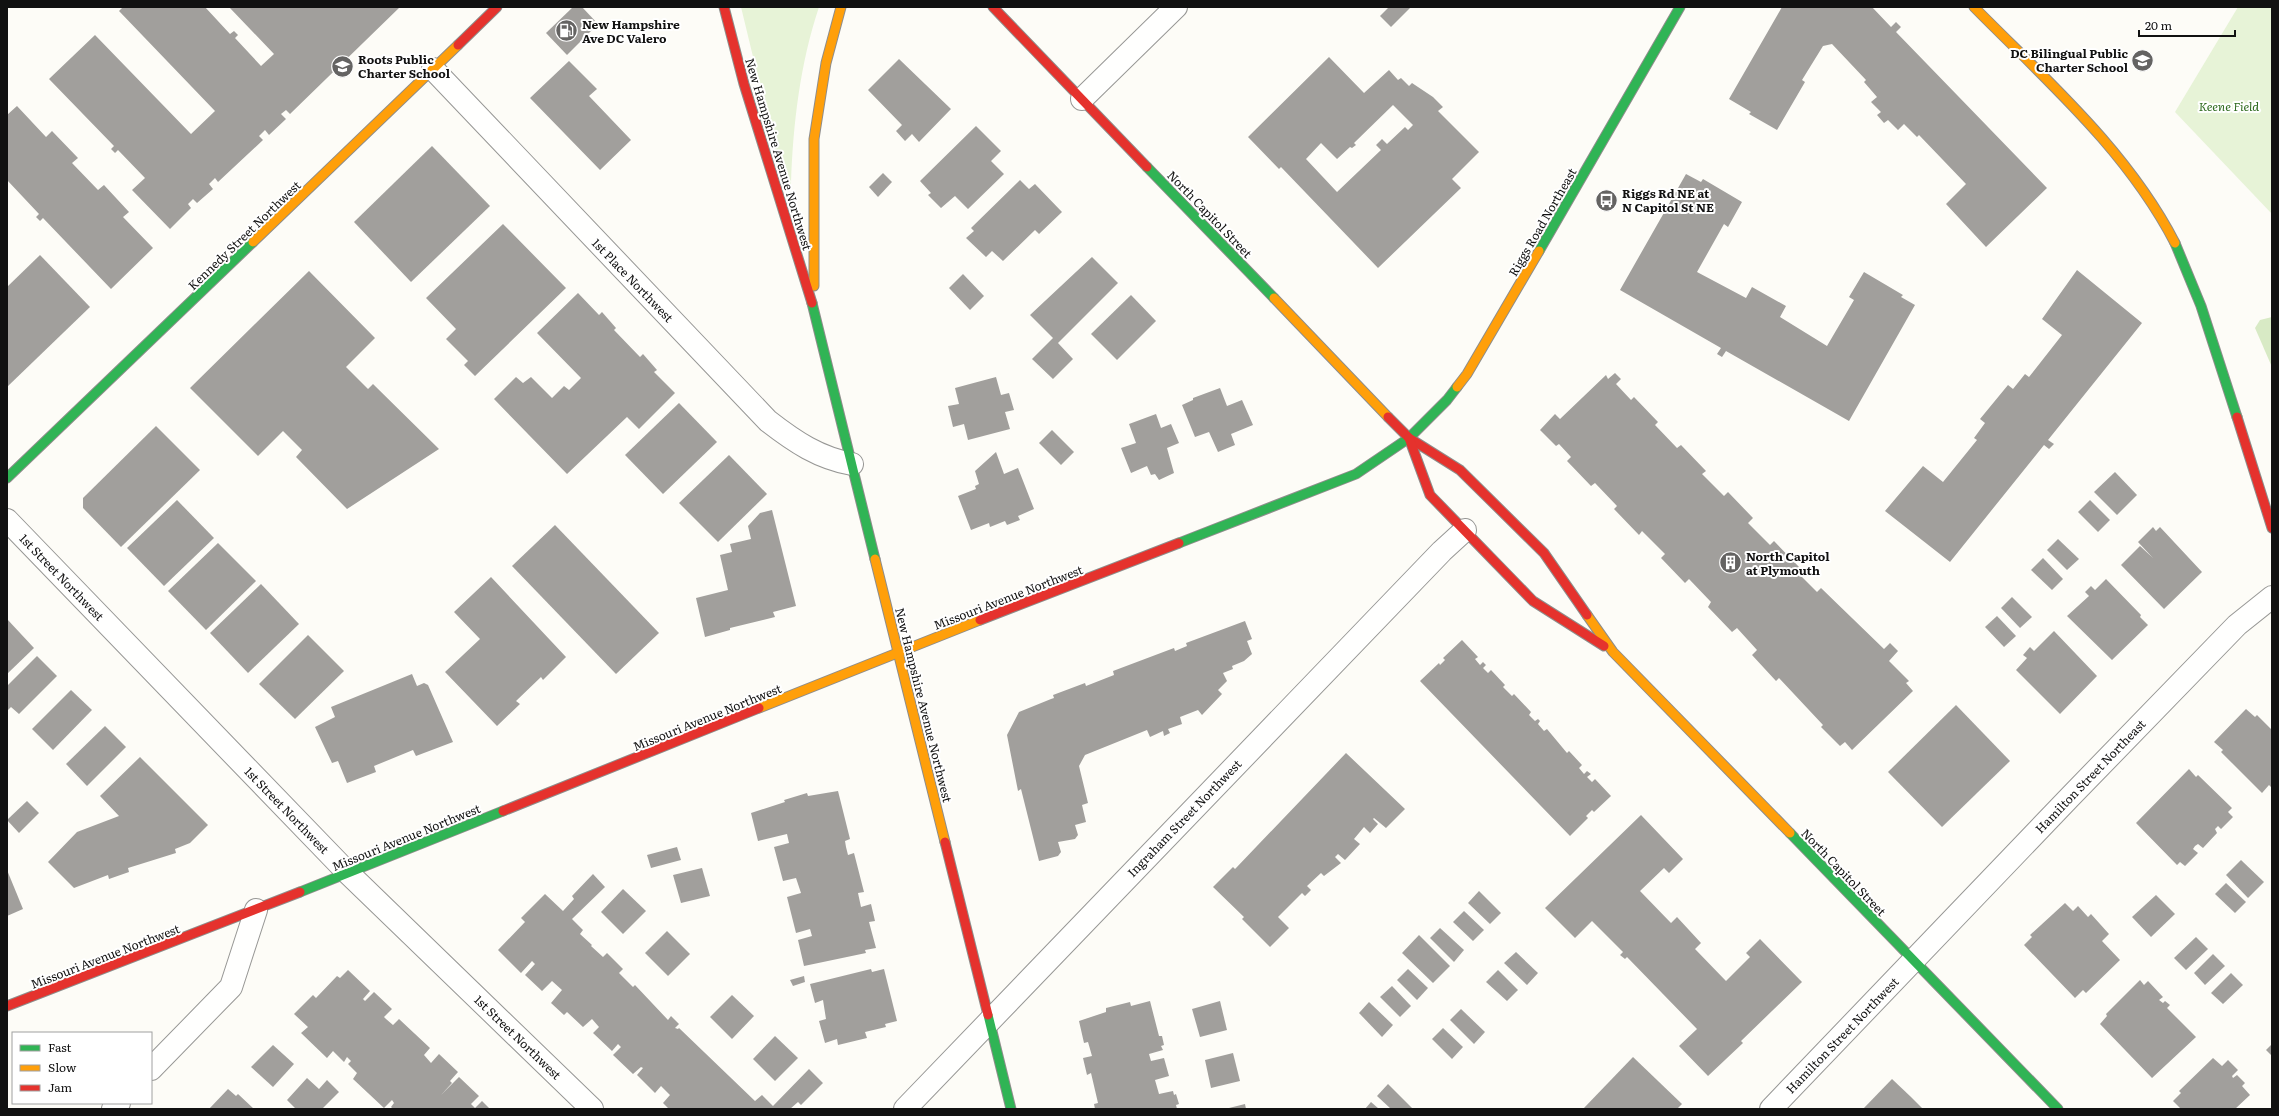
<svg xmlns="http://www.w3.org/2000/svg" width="2279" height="1116" viewBox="0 0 2279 1116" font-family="Literata,serif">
  <rect width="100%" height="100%" fill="#fdfcf7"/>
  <g fill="#e7f3d7">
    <path d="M741 7H819C800 64 793 124 791 184L789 187 784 185Z"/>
    <polygon points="2238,7 2272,7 2272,214 2175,112"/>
  </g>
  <polygon fill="#d8eac5" points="2272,317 2272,367 2255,328 2260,320"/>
  <g fill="#a19f9c" fill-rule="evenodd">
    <polygon points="123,7 205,7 230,34 234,31 238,35 235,38 261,66 274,54 229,7 400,7 290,114 286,110 281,114 286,119 269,135 265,130 259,136 263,140 218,182 215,178 209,184 213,189 197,203 193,199 188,204 191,208 170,229 132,190 145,178 118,150 115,153 111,149 114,146 49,79 95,35 191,134 215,111 119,11"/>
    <polygon points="573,7 582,7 598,24 567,55 546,33"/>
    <polygon points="1389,7 1411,7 1391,27 1380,16"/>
    <polygon points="1782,7 1872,7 1891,27 1896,22 1901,27 1896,32 2047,188 1986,247 1946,204 1966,184 1919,135 1917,137 1904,124 1898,130 1888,120 1884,123 1877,115 1881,112 1871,102 1877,97 1864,82 1866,80 1832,44 1823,46 1802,80 1805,82 1777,130 1749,114 1751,112 1729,99"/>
    <path d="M1329 57 1364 93 1389 70 1398 80 1401 78 1409 86 1412 83 1433 97 1443 107 1438 111 1479 152 1452 179 1461 188 1378 268 1281 167 1279 169 1248 137ZM1393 105 1413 125 1408 130 1405 127 1387 144 1382 139 1376 145 1381 150 1337 192 1306 159 1321 143 1337 159 1350 147 1352 148 1356 145 1354 143Z"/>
    <polygon points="899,59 951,109 919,142 912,134 905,141 896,131 902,125 868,90"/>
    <polygon points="569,61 597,89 589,96 631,140 600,170 530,98"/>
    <polygon points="17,106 46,137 52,131 78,158 72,163 98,190 104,185 129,212 123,217 153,248 111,289 43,218 40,221 36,217 39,214 7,180 7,115"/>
    <polygon points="976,126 1001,151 991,161 1004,174 968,209 955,196 941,208 928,195 931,193 920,181"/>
    <polygon points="432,146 490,206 411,282 354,222"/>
    <polygon points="883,173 892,182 878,197 869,187"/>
    <polygon points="1686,174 1701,182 1703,179 1742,202 1728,227 1724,224 1697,272 1746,298 1752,287 1786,306 1780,317 1827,346 1854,300 1849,297 1864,272 1903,295 1901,297 1915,305 1849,421 1726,351 1722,357 1717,354 1721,348 1620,290"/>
    <polygon points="1020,180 1029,189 1035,184 1062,212 1039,234 1035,230 1003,261 992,251 986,257 966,238 974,231 971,228"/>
    <polygon points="503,224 566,288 475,376 464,365 468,361 446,339 456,329 426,298"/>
    <polygon points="40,255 90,307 7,387 7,287"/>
    <polygon points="1092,257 1118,283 1058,343 1073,359 1053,379 1032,359 1053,338 1030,315"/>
    <polygon points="2077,270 2142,323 2048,440 2054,444 2049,449 2044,445 1950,562 1885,511 1923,466 1943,482 1977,440 1974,438 1985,423 1980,419 2008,385 2013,389 2025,374 2029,377 2062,335 2042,319"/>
    <polygon points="309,271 375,338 346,367 368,389 373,384 439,449 347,509 296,457 302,450 283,431 258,456 190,388"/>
    <polygon points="963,274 984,296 970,310 949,288"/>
    <polygon points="578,293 599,315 602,312 616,328 614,330 640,357 643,354 657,370 654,372 675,393 639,429 627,417 567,474 494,399 516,377 523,383 531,377 552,398 564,386 569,390 581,378 537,333"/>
    <polygon points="1131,295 1156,321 1117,360 1091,334"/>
    <polygon points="1615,373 1621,379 1616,384 1631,400 1634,397 1658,422 1655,425 1677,448 1681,445 1706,471 1702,474 1724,496 1728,492 1753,518 1748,523 1770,545 1774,541 1799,567 1796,571 1817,592 1821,588 1884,649 1890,643 1898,651 1889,661 1909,681 1906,683 1913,691 1852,750 1845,742 1840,746 1821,727 1823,725 1779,678 1776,681 1752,655 1757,650 1737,628 1732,632 1708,607 1711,602 1689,579 1685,583 1661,558 1665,554 1642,531 1639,535 1614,509 1617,506 1595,483 1591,486 1567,461 1571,457 1559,444 1556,446 1540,430 1555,414 1560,419 1606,375 1608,379"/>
    <polygon points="996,377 1001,395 1009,393 1014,410 1005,412 1010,429 968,440 964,424 953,427 948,406 959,404 955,388"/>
    <polygon points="1220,388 1227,406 1242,400 1253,425 1231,434 1235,445 1218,452 1209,432 1195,437 1182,405 1193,400 1193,398"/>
    <polygon points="679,403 717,442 663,494 625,455"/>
    <polygon points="1156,414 1161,428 1171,424 1179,443 1167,448 1174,473 1159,480 1155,474 1151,475 1147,466 1131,473 1121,448 1136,443 1129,424"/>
    <polygon points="156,426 200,470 121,547 83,508 83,498"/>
    <polygon points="1052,430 1074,452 1061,465 1039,443"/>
    <polygon points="996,452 1004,474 1018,468 1034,509 1018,516 1020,520 1007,525 1005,521 990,527 989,523 971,530 958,496 976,489 975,486 979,484 975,471"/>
    <polygon points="729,455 767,494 718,542 679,503"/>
    <polygon points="2115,472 2137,495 2117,515 2094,492"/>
    <polygon points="177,500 214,538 164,586 127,548"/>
    <polygon points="2090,500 2110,520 2098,532 2078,512"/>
    <polygon points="772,510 796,606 773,612 775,617 730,628 730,630 705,637 696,598 728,590 720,555 732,552 730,544 751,539 748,526 760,513"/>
    <polygon points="555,525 659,633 616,674 512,566"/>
    <polygon points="2153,527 2156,531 2160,527 2202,572 2164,609 2121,565 2140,546 2153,558 2138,542"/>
    <polygon points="2058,539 2079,559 2067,570 2047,550"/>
    <polygon points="218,543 256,581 206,630 168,591"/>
    <polygon points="2043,558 2063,579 2052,590 2031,570"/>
    <polygon points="491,577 566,657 543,680 541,677 516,701 520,704 497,726 445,672 480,639 454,612"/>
    <polygon points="2106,579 2141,615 2140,617 2148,625 2112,660 2067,616 2089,596 2085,592 2091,586 2095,590"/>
    <polygon points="261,584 299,624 248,673 210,633"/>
    <polygon points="2012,597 2032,617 2020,628 2001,608"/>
    <polygon points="1997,616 2016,636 2004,647 1985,627"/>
    <polygon points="7,619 34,648 7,674"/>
    <polygon points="1245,621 1252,639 1247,641 1252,654 1244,661 1232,666 1233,669 1223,673 1227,681 1218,690 1222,694 1202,715 1198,710 1180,717 1182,724 1168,729 1170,733 1164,736 1163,731 1150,737 1147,730 1085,755 1079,766 1088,803 1082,805 1086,822 1075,825 1078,835 1075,839 1058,842 1061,852 1058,856 1039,861 1021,789 1018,791 1007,735 1019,712 1051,699 1054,698 1053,695 1085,683 1086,686 1114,675 1113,671 1174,648 1175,651 1187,646 1186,643"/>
    <polygon points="2054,631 2097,676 2060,714 2016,670 2027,658 2023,655 2030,647 2034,651"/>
    <polygon points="308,635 344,671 295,719 259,684"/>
    <polygon points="1462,640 1478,657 1475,659 1480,665 1483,662 1486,665 1483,668 1488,673 1491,670 1505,685 1503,687 1512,696 1514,694 1531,712 1529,715 1535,721 1538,719 1540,721 1538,724 1544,731 1547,729 1567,753 1569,751 1582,765 1579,768 1584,774 1587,771 1591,774 1587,777 1592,782 1595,779 1611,796 1594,812 1592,810 1586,816 1588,818 1570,836 1420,681 1439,663 1440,665 1445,660 1443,658"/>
    <polygon points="37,656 57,676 19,714 11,707 7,711 7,686"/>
    <polygon points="412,674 417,686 424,683 428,685 453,742 416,756 413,750 374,766 376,772 347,783 338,761 332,763 315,727 335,717 331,707"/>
    <polygon points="71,690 92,710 53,750 32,729"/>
    <polygon points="1956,705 2010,761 1942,827 1888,772"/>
    <polygon points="2246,709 2255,717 2257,715 2272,730 2272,788 2269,785 2262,793 2221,752 2223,750 2214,742"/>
    <polygon points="105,726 126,747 87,786 66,764"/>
    <polygon points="1346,753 1405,809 1386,828 1374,818 1373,819 1378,824 1370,833 1364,827 1354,839 1360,844 1345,860 1338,854 1335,857 1341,863 1324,876 1321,873 1307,886 1311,890 1305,896 1302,893 1278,917 1289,928 1270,947 1242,919 1244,917 1213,887 1233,867 1235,869 1236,868"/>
    <polygon points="140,757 208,825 190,843 175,849 176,853 128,868 129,872 109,879 108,875 74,888 48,862 77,832 119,816 100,796"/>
    <polygon points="2189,769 2196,777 2198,775 2232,808 2228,812 2233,817 2221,829 2218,826 2215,829 2217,833 2203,848 2198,844 2195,846 2193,849 2198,853 2185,866 2180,862 2177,865 2136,823"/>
    <polygon points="838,791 850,839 845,841 846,847 848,855 854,853 864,892 858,893 861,907 871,904 875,921 869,922 876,948 865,950 866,953 804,966 798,940 812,936 810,929 796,933 787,897 801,893 796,878 783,881 774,847 789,843 787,834 758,841 751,813 785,802 784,800 807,793 808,796"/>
    <polygon points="27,801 39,813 19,833 7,820"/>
    <polygon points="1641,815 1683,859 1669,873 1664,868 1640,891 1671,923 1677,917 1701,943 1695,949 1726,981 1750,957 1746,953 1760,939 1802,982 1741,1041 1743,1043 1708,1076 1679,1046 1697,1029 1627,957 1625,959 1620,955 1623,952 1592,921 1575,938 1545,908"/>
    <polygon points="677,847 681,860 651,868 647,855"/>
    <polygon points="2241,860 2264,882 2248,898 2226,875"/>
    <polygon points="702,868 710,896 681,903 673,875"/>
    <polygon points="7,870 23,909 7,916"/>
    <polygon points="593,874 605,887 572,919 583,930 580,934 592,945 591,946 603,957 607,953 623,969 619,973 633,987 635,985 668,1020 671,1016 679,1024 675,1028 678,1029 679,1028 755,1101 762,1095 773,1106 809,1069 823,1083 801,1105 798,1102 790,1109 669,1109 663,1103 670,1095 661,1086 655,1093 637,1075 643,1068 641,1067 633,1074 613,1055 621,1047 618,1044 612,1051 593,1033 599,1027 592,1019 583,1027 567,1012 564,1015 551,1003 562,990 552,981 542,991 525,975 535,964 532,961 521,973 498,950 525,922 521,918 545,894 563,911 574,899 572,896"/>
    <polygon points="2226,883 2246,902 2235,913 2215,894"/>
    <polygon points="623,889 646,911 623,934 601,912"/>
    <polygon points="1479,891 1501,913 1490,924 1468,903"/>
    <polygon points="2156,895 2175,914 2151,937 2132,917"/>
    <polygon points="2065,903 2073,911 2078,906 2088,917 2091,914 2109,934 2102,941 2120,960 2086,993 2083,990 2075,998 2024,945 2032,937 2030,935"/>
    <polygon points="1464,911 1484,930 1473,941 1453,922"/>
    <polygon points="1440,928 1464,950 1454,962 1430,938"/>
    <polygon points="667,931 690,954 668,976 645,953"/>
    <polygon points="1419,935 1450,966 1433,983 1402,953"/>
    <polygon points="2196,937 2208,949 2186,970 2174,958"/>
    <polygon points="1516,952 1538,973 1527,985 1504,963"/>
    <polygon points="2213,954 2225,966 2205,985 2194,973"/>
    <polygon points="871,969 872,972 884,969 897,1021 885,1024 886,1027 865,1032 867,1038 838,1045 837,1039 825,1043 819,1021 826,1019 823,1000 815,1003 810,984"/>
    <polygon points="1408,969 1428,988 1417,1000 1397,980"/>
    <polygon points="348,970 370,991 363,999 365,1001 374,992 392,1009 384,1017 386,1019 393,1025 399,1019 430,1048 424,1055 431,1063 439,1054 458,1072 450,1081 452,1083 441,1095 459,1077 479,1096 471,1104 475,1108 482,1101 490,1109 393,1109 391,1107 394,1103 392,1100 384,1108 353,1079 357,1073 348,1064 351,1061 347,1057 344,1062 333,1051 327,1058 301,1033 308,1027 294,1014 313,995 316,998 337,976 340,978"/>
    <polygon points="1498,970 1518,990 1507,1001 1486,982"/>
    <polygon points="2231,973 2243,985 2223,1004 2211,993"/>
    <polygon points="804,976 805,982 793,986 790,980"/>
    <polygon points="2140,980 2144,985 2148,981 2163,997 2159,1000 2163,1003 2165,1001 2170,1005 2167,1008 2196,1037 2152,1078 2100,1024 2107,1016 2106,1014"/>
    <polygon points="1392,986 1411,1006 1400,1017 1380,997"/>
    <polygon points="732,995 754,1016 732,1039 710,1017"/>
    <polygon points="1150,1001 1159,1036 1162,1036 1164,1045 1161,1046 1163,1050 1149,1054 1151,1061 1164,1058 1169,1076 1155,1080 1159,1094 1173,1091 1174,1095 1176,1094 1179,1104 1176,1105 1177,1109 1095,1109 1094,1104 1098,1103 1091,1073 1087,1075 1083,1058 1092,1056 1088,1042 1084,1043 1079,1021 1106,1012 1106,1008 1130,1002 1131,1006"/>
    <polygon points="1220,1001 1227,1030 1200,1037 1192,1009"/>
    <polygon points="1369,1002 1393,1025 1382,1037 1359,1013"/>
    <polygon points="1461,1009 1485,1032 1474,1044 1450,1020"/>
    <polygon points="1443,1028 1463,1047 1452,1059 1432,1039"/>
    <polygon points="775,1036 798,1058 775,1081 753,1059"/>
    <polygon points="2272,1044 2272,1056 2266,1050"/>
    <polygon points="273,1045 294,1064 273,1087 251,1067"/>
    <polygon points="1233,1053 1240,1081 1211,1088 1205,1060"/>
    <polygon points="1633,1057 1682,1104 1677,1109 1583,1109"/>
    <polygon points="2213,1058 2222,1066 2228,1060 2238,1070 2232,1076 2233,1078 2237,1075 2245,1083 2242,1086 2250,1095 2235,1109 2181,1109 2173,1101 2181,1093 2179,1091"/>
    <polygon points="307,1078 319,1089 327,1080 339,1092 322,1109 296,1109 287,1100"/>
    <polygon points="1892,1079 1911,1097 1923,1109 1863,1109"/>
    <polygon points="1388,1084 1412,1108 1411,1109 1391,1109 1377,1096"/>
    <polygon points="228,1089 236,1096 238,1094 254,1109 209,1109"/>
    <polygon points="1371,1102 1379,1109 1365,1109"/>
    <polygon points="1245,1104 1246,1109 1229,1109 1229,1108"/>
  </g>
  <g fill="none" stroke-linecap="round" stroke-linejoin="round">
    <defs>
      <g id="street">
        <path d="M433 69 768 421C795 442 819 458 852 464"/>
        <polyline points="1082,99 1176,7"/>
        <polyline points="7,520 348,873 592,1109"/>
        <polyline points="151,1069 231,987 256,910"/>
        <polyline points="113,1109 119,1103"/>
        <polyline points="905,1109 1442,551 1465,530"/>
        <polyline points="1771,1109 2069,798 2237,625 2272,597"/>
      </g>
      <g id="fast">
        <polyline points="1147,167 1274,298"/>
        <polyline points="2175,243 2201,306 2237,417"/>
        <polyline points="1539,251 1680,7"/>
        <polyline points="812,303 875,559"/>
        <polyline points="7,478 253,242"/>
        <polyline points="1179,543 1356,474 1409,438 1447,400 1457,387"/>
        <polyline points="1790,833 2058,1109"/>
        <polyline points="300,892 503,811"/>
        <polyline points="988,1015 1011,1109"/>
      </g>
      <g id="slow">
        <path d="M1974 7C2046 80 2127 150 2175 243"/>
        <polyline points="253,242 458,45"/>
        <polyline points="814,286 814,139 826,63 841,7"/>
        <polyline points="1274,298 1388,417"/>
        <polyline points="1457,387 1467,374 1539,251"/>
        <polyline points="875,559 945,842"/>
        <polyline points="1587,615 1613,652 1790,833"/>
        <polyline points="759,708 980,620"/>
      </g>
      <g id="jam">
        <polyline points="724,7 744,84 812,303"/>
        <polyline points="993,7 1147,167"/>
        <polyline points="458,45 497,7"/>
        <polyline points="1388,417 1409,438 1460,470 1544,553 1587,615"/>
        <polyline points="2237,417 2272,528"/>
        <polyline points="1409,438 1430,495 1533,601 1604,646"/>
        <polyline points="980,620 1179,543"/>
        <polyline points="503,811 759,708"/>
        <polyline points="945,842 988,1015"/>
        <polyline points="7,1006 300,892"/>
      </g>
    </defs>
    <use href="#street" stroke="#979795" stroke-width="24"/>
    <use href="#fast" stroke="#8e8d8b" stroke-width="11"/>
    <use href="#slow" stroke="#8e8d8b" stroke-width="11"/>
    <use href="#jam" stroke="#8e8d8b" stroke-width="11"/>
    <use href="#street" stroke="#fffffe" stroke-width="22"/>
    <use href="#fast" stroke="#30b455" stroke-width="9"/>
    <use href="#slow" stroke="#ff9f0a" stroke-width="9"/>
    <use href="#jam" stroke="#e5322d" stroke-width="9"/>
  </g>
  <defs>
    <symbol id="fuel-disc" viewBox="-11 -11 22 22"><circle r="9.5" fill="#646362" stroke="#fff"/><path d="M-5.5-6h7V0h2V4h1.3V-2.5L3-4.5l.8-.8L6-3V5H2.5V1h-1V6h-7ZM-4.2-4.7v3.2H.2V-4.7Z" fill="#fff"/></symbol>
    <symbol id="school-disc" viewBox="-11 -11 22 22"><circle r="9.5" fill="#646362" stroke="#fff"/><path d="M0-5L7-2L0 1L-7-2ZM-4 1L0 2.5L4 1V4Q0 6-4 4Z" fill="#fff"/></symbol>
    <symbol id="bus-disc" viewBox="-11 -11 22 22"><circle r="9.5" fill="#646362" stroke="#fff"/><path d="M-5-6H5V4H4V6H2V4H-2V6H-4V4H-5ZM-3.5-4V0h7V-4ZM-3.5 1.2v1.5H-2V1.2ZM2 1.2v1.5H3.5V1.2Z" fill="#fff"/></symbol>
    <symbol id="building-disc" viewBox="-11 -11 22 22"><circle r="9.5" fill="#646362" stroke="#fff"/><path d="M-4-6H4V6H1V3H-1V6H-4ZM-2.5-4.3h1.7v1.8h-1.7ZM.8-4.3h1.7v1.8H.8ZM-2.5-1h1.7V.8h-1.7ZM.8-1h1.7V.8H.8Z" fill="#fff"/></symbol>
  </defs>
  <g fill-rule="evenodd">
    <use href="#fuel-disc" x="554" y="18" width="25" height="25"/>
    <use href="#school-disc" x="2130" y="48" width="25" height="25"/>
    <use href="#school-disc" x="330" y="54" width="25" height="25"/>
    <use href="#bus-disc" x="1594" y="188" width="25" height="25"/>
    <use href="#building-disc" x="1718" y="550" width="25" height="25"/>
  </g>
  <g text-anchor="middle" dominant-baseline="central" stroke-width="4" stroke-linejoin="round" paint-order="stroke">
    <g font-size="12" font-weight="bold" fill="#111" stroke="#fff" text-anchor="start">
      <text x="582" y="24">New Hampshire<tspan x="582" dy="14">Ave DC Valero</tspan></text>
      <text x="2128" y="53" text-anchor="end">DC Bilingual Public<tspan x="2128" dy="14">Charter School</tspan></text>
      <text x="358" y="59">Roots Public<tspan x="358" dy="14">Charter School</tspan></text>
      <text x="1622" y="193">Riggs Rd NE at<tspan x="1622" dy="14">N Capitol St NE</tspan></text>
      <text x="1746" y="556">North Capitol<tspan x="1746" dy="14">at Plymouth</tspan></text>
    </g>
    <g font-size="12" font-style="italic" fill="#2f6b1f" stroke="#fff">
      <text x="2229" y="106">Keene Field</text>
    </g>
    <g font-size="12" fill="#111" stroke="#fff">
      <text transform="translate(779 154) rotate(73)">New Hampshire Avenue Northwest</text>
      <text transform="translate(1210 214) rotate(46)">North Capitol Street</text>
      <text transform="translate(1542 222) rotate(-60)">Riggs Road Northeast</text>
      <text transform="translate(244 235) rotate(-44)">Kennedy Street Northwest</text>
      <text transform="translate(633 280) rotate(46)">1st Place Northwest</text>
      <text transform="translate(62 577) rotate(46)">1st Street Northwest</text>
      <text transform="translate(1008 597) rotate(-21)">Missouri Avenue Northwest</text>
      <text transform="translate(924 705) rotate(76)">New Hampshire Avenue Northwest</text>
      <text transform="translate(707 717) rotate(-22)">Missouri Avenue Northwest</text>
      <text transform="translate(2090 776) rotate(-46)">Hamilton Street Northeast</text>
      <text transform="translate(287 810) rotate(46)">1st Street Northwest</text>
      <text transform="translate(1184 818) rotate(-46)">Ingraham Street Northwest</text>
      <text transform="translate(406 837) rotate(-22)">Missouri Avenue Northwest</text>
      <text transform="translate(1844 872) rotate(46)">North Capitol Street</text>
      <text transform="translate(105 956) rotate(-21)">Missouri Avenue Northwest</text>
      <text transform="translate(1842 1035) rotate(-46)">Hamilton Street Northwest</text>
      <text transform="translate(518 1037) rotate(44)">1st Street Northwest</text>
    </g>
  </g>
  <rect width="2279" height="1116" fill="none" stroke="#111111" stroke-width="16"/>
  <rect x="12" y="1032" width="140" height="72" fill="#ffffff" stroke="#a0a0a0"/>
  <rect x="20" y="1045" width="20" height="6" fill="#30b455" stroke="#a0a0a0"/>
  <text x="48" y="1052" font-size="12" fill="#111111">Fast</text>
  <rect x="20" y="1065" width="20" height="6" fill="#ff9f0a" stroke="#a0a0a0"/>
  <text x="48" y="1072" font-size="12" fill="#111111">Slow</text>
  <rect x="20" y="1085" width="20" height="6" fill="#e5322d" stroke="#a0a0a0"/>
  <text x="48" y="1092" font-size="12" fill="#111111">Jam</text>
  <path d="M2139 30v6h96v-6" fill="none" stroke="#111111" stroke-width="2"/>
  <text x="2145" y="30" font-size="12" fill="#111111" stroke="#ffffff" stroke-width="3" paint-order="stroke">20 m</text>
</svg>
